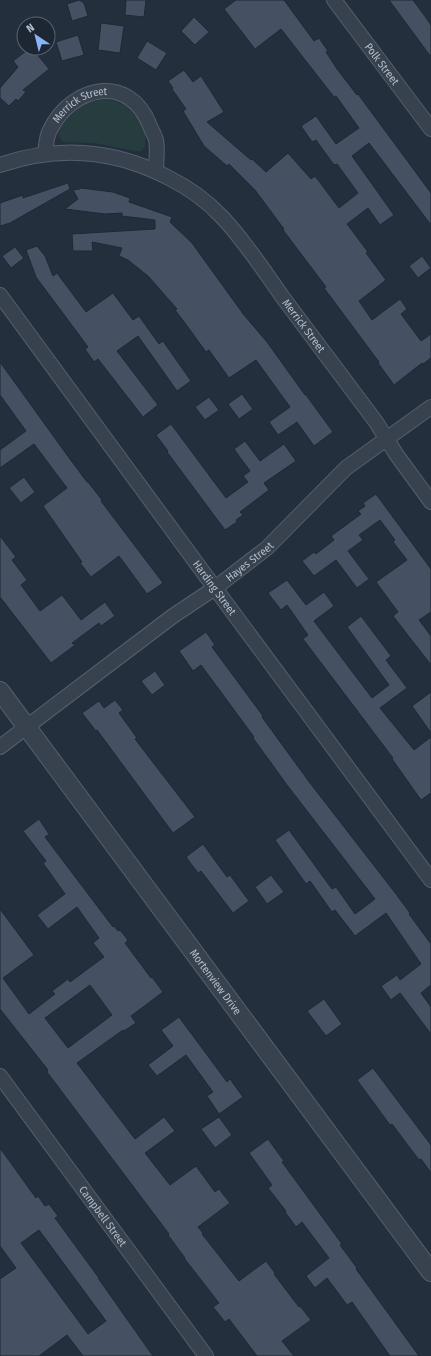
<svg xmlns="http://www.w3.org/2000/svg" width="431" height="1356" viewBox="0 0 431 1356" font-family="'Fira Sans Condensed',sans-serif">
  <rect width="100%" height="100%" fill="#242f3e"/>
  <polygon fill="#263c3f" points="108,99 125,105 138,118 145,131 145,146 141,151 135,151 95,143 63,142 58,135 60,125 67,113 89,100"/>
  <g fill="#455162" stroke="#1f2835" fill-rule="evenodd">
    <polygon points="79,0 84,3 88,16 72,21 67,4"/>
    <polygon points="126,0 146,0 144,17 125,15"/>
    <polygon points="236,0 284,0 314,41 319,38 328,51 326,52 337,69 357,95 358,94 431,193 431,225 369,143 352,156 394,215 380,225 368,208 347,224 368,252 366,253 386,280 359,301 372,320 400,299 407,309 401,314 421,341 431,334 431,358 423,364 422,363 394,385 378,363 379,362 324,288 326,287 283,230 284,229 255,190 229,164 227,166 204,146 183,111 186,109 172,89 173,88 168,81 184,70 193,82 201,76 224,112 207,122 251,160 252,159 266,172 288,153 311,179 315,176 339,208 358,193 337,164 334,165 316,140 312,142 301,126 316,116 336,144 359,128 336,96 334,97 281,29 255,49 224,9"/>
    <polygon points="389,0 413,0 424,15 431,25 431,57"/>
    <polygon points="194,17 209,32 195,45 181,31"/>
    <polygon points="101,23 124,26 120,53 98,50"/>
    <polygon points="78,35 84,55 62,61 56,42"/>
    <polygon points="147,41 167,53 156,70 137,58"/>
    <polygon points="30,48 32,48 49,69 23,90 26,92 18,101 16,99 9,106 0,98 0,88 18,67 13,61"/>
    <polygon points="68,183 70,189 10,223 0,226 0,203 23,195 23,198"/>
    <polygon points="81,188 113,192 130,198 129,202 172,217 170,222 192,243 244,315 267,342 305,395 306,395 333,432 314,446 297,422 278,435 269,422 290,407 256,360 229,378 209,350 206,352 185,323 175,310 177,309 148,276 128,260 119,256 122,248 92,242 93,251 73,251 72,234 155,229 155,220 122,216 122,213 105,214 65,209 78,199 73,190 80,189"/>
    <polygon points="37,246 45,256 53,276 57,273 86,312 113,293 133,320 139,316 159,344 163,341 191,381 177,391 138,336 117,351 158,405 143,417 98,359 94,362 85,349 88,347 36,277 26,250"/>
    <polygon points="15,247 24,258 11,268 2,256"/>
    <polygon points="422,256 431,268 418,278 409,266"/>
    <polygon points="0,362 67,455 87,482 88,482 102,500 101,501 163,583 147,594 119,556 91,577 80,563 82,562 43,506 67,488 34,444 0,468 0,450 26,431 0,395"/>
    <polygon points="242,394 253,409 239,419 228,404"/>
    <polygon points="209,397 219,410 205,420 195,407"/>
    <polygon points="171,424 226,498 248,482 243,476 250,471 234,449 245,441 260,461 284,444 296,461 264,483 269,490 240,512 243,515 236,520 237,522 225,530 167,452 168,451 156,435"/>
    <polygon points="24,477 35,492 21,503 9,488"/>
    <polygon points="376,494 431,569 431,612 419,620 431,636 431,665 393,616 398,612 376,582 407,560 393,542 395,540 380,520 359,535 363,540 348,551 369,579 357,588 336,560 314,576 302,561 314,552 316,554 334,540 331,536 361,514 358,511 365,506 363,503"/>
    <polygon points="0,536 16,557 12,560 27,580 21,585 40,611 62,595 81,620 105,602 115,616 101,626 99,623 72,643 75,645 51,663 0,597"/>
    <polygon points="287,580 306,605 324,592 334,606 314,621 372,698 389,685 347,627 361,616 391,656 386,660 407,688 380,708 414,750 431,737 431,793 421,800 392,759 393,758 303,639 308,635 287,605 281,610 268,593"/>
    <polygon points="206,632 215,645 212,647 263,716 262,717 310,783 396,894 410,913 409,914 431,944 431,985 421,993 431,1007 431,1034 400,993 391,1000 381,986 397,975 400,980 421,964 386,913 355,936 335,910 332,912 310,881 306,884 275,840 289,830 332,889 336,887 355,914 375,899 287,785 253,738 254,737 201,665 193,671 179,651"/>
    <polygon points="155,671 165,685 152,695 141,681"/>
    <polygon points="431,692 431,733 412,706"/>
    <polygon points="115,700 123,710 119,713 137,738 135,739 195,817 173,833 97,730 96,731 82,713 99,701 104,708"/>
    <path d="M39 819 49 834 45 837 113 927 114 926 118 931 120 930 128 940 125 943 151 978 152 977 163 992 131 1016 136 1023 124 1031 123 1030 77 1063 135 1139 164 1117 175 1131 145 1153 170 1185 196 1166 215 1192 219 1189 230 1203 198 1227 203 1233 202 1234 239 1281 266 1261 275 1273 274 1274 299 1307 300 1306 311 1320 282 1341 294 1356H257L229 1319 225 1322 213 1307 219 1303 184 1258H185L168 1235 169 1234 47 1072 48 1070 0 1009V909L34 955 3 978 29 1014 55 994 52 991 68 979 70 982 104 957 93 943 99 938 77 907 48 929 37 915 65 894 43 863 46 861 23 831ZM90 985 112 1015 68 1048 45 1018Z"/>
    <polygon points="203,844 227,877 230,875 249,901 233,913 201,871 198,873 186,857"/>
    <polygon points="271,875 284,892 267,904 255,887"/>
    <polygon points="324,999 342,1024 326,1036 307,1011"/>
    <polygon points="179,1017 227,1082 230,1079 243,1097 219,1114 207,1096 213,1092 186,1055 157,1076 148,1065 173,1046 161,1030"/>
    <polygon points="373,1068 431,1145 431,1173 421,1159 419,1160 392,1124 390,1125 357,1080"/>
    <polygon points="219,1117 232,1135 215,1148 201,1129"/>
    <polygon points="268,1139 284,1161 282,1162 342,1244 340,1245 357,1268 356,1269 419,1356 390,1356 352,1302 347,1305 327,1278 315,1288 306,1276 329,1258 302,1222 296,1227 285,1212 286,1211 268,1188 272,1185 249,1153"/>
    <path d="M0 1148 36 1198 38 1196 45 1206 49 1204 58 1216 55 1218 99 1278H98L153 1356H83L67 1335 39 1356H0V1279L16 1268 0 1246ZM39 1230 106 1321 88 1334 21 1243Z"/>
  </g>
  <g fill="none" stroke-linecap="round" stroke-linejoin="round">
    <defs>
      <g id="minor">
        <path id="s1" d="M334 0 431 129"/>
        <path id="s2" d="M45 154C46 147 46 137 50 130 72 85 130 73 150 126 152 131 155 136 156 140 158 150 156 161 156 171"/>
        <path id="s3" d="M0 165C58 145 114 149 169 178 189 188 206 200 222 217 244 240 265 272 284 299 315 340 345 381 376 422L396 454 431 502"/>
        <path id="s4" d="M0 295 203 572 431 880"/>
        <path id="s5" d="M0 747 173 616 215 588 267 548 346 468 431 407"/>
        <path id="s6" d="M0 1076 206 1356"/>
      </g>
      <g id="tertiary">
        <path id="s7" d="M0 691 431 1272"/>
      </g>
    </defs>
    <use href="#minor" stroke="#565f6c" stroke-width="16"/>
    <use href="#tertiary" stroke="#565f6c" stroke-width="20"/>
    <use href="#minor" stroke="#38414e" stroke-width="14"/>
    <use href="#tertiary" stroke="#38414e" stroke-width="18"/>
  </g>
  <g text-anchor="middle" dominant-baseline="central" stroke-width="3" stroke-linejoin="round" paint-order="stroke">
    <g font-size="11" fill="#b4bcc9" stroke="#1d2633">
      <text stroke="none"><textPath href="#s1" startOffset="80">Polk Street</textPath></text>
      <text stroke="none"><textPath href="#s2" startOffset="66">Merrick Street</textPath></text>
      <text stroke="none"><textPath href="#s3" startOffset="377">Merrick Street</textPath></text>
      <text stroke="none"><textPath href="#s5" startOffset="311">Hayes Street</textPath></text>
      <text stroke="none"><textPath href="#s4" startOffset="363">Harding Street</textPath></text>
      <text stroke="none"><textPath href="#s7" startOffset="362">Mortenview Drive</textPath></text>
      <text stroke="none"><textPath href="#s6" startOffset="174">Campbell Street</textPath></text>
    </g>
  </g>
  <g transform="translate(36 36) rotate(325)"><circle r="19" fill="#1d2633" stroke="#59626f"/>
  <path d="M0-3L7 15L0 10L-7 15Z" fill="#8ab4f8"/>
  <text y="-6" font-size="11" font-weight="bold" text-anchor="middle" fill="#b4bcc9">N</text>
  </g>
</svg>
